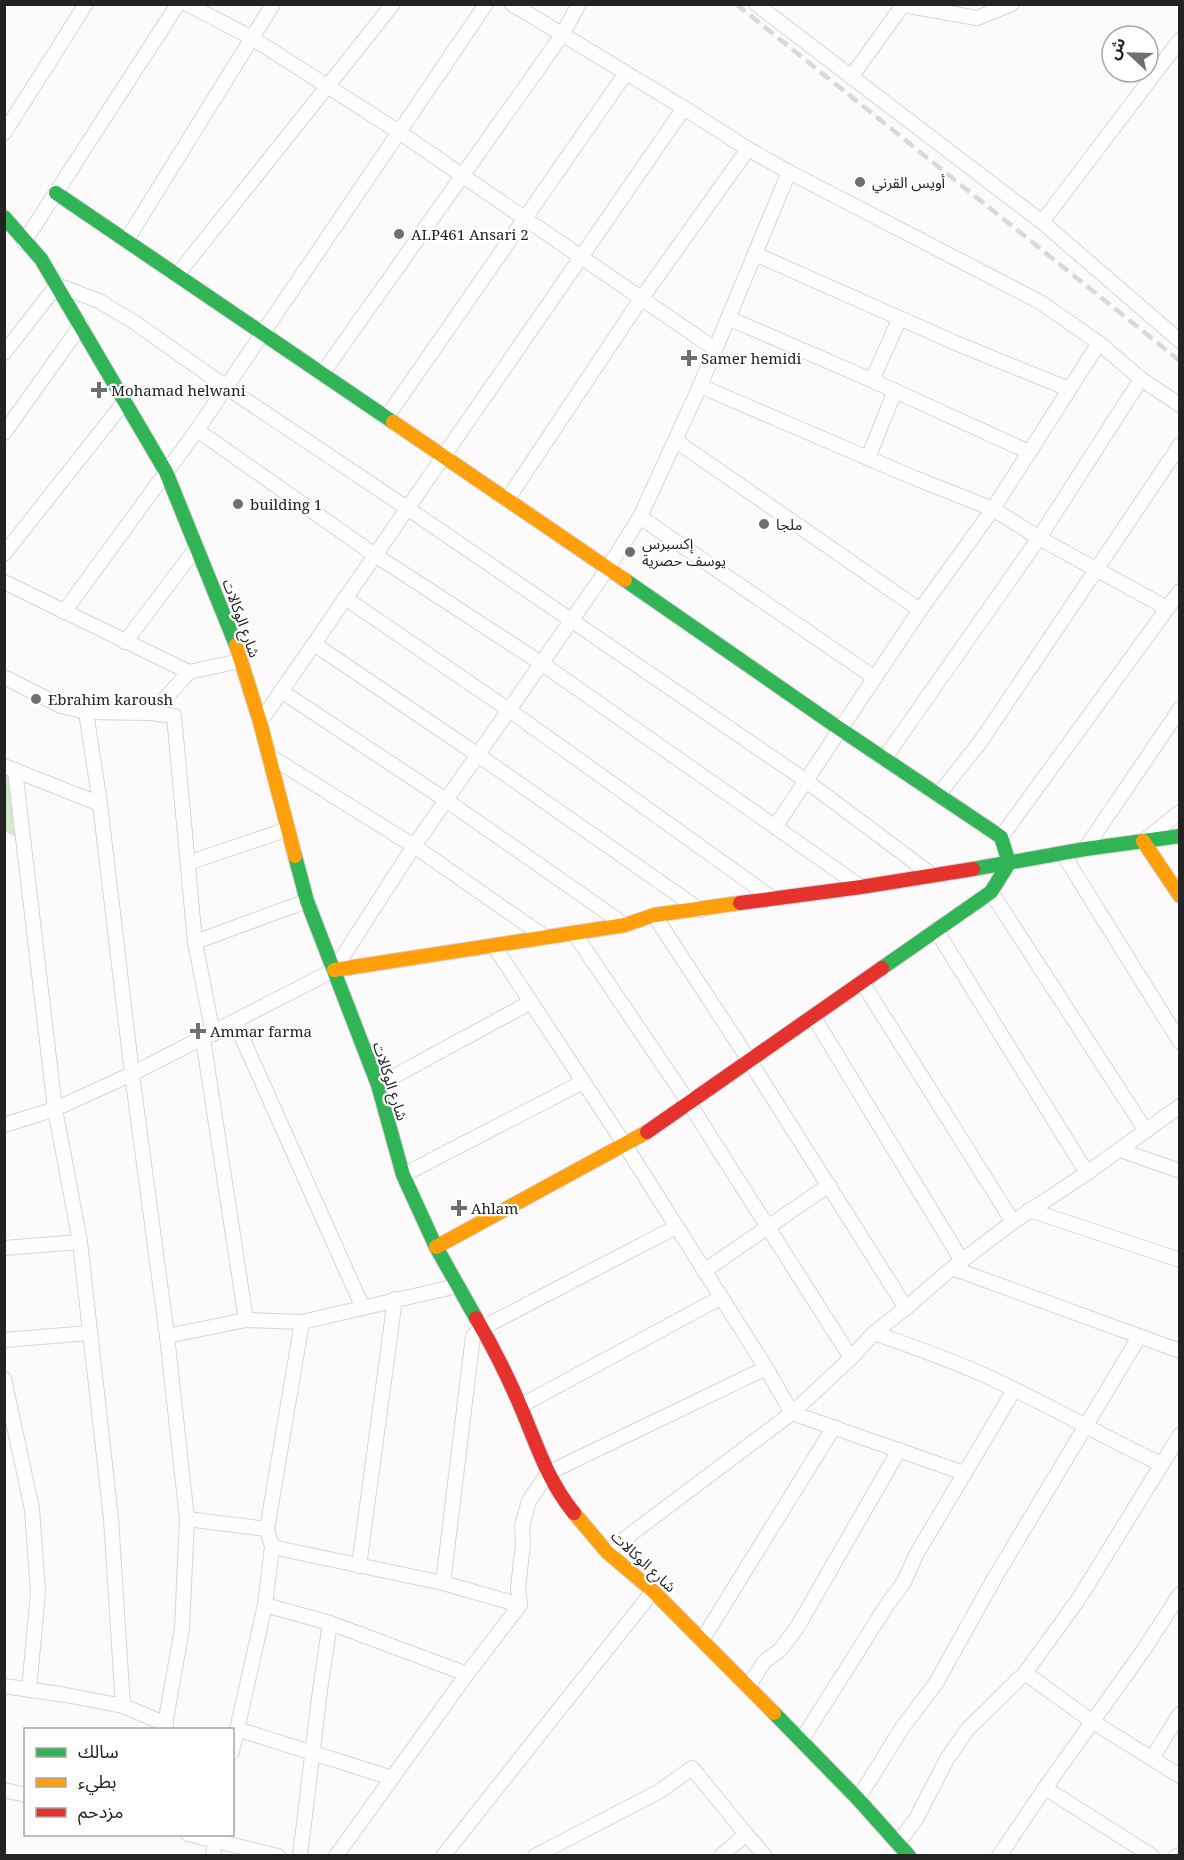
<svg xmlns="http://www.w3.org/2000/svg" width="1184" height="1860" viewBox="0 0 1184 1860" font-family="'Noto Serif','Noto Sans Arabic',serif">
  <rect width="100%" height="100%" fill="#fcfafb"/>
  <polygon fill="#d4e8ce" points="4,775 11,778 15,837 5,831"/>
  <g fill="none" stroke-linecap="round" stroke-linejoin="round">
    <defs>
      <g id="street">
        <polyline points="187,4 252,38 399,132 715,349"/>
        <polyline points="512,4 684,108 748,149 789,172 1040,302 1099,343 1141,379 1180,405"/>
        <polyline points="756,4 1042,222 1180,341"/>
        <polyline points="851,77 903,5 977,18 1012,4"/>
        <polyline points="4,133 86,4"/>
        <polyline points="1042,222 1180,40"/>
        <polyline points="126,241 273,4"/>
        <polyline points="24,242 178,4"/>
        <polyline points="755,254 958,344 1069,389"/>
        <polyline points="177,275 393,4"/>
        <polyline points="728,318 869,379 1029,452"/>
        <polyline points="4,353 57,285 99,301 134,322 226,387 407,508 805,780 932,875"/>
        <polyline points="322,374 562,35 579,4"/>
        <polyline points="872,380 900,318"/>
        <polyline points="700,386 912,477 993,509 1039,538 1167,608"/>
        <polyline points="386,418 626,73"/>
        <polyline points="197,430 375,555 541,663 861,887"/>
        <polyline points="4,433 81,325"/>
        <polyline points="676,441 920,610"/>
        <polyline points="868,458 895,391"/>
        <polyline points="507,500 641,299 748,149"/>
        <polyline points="640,517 875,678"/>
        <polyline points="4,554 125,401"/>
        <polyline points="4,582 189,672 240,661"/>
        <polyline points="345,598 509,710 772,898"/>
        <polyline points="64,612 197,430 486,4"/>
        <polyline points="125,642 197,547"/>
        <polyline points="314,644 478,755 700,910"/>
        <polyline points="4,677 61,706 86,712 152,713 189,672"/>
        <polyline points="281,691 446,800 625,925"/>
        <polyline points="86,712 100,804 132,1074 167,1336 187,1519 182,1629 164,1730"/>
        <polyline points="152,713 174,716 195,942 213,1034"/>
        <polyline points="260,722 684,108"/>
        <polyline points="268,755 414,846 545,937"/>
        <polyline points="884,759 1039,538 1141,379"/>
        <polyline points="4,766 100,804"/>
        <polyline points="15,770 55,1109 80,1242 111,1519 123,1706"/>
        <polyline points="938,795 981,741 1180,445"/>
        <polyline points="775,827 920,610 993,509 1099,343"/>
        <polyline points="1001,837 1180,591"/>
        <polyline points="1145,840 1180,812"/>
        <polyline points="1085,849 1180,709"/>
        <polyline points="1063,854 1180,1042"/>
        <polyline points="188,863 288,829"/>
        <polyline points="991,892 1146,1131"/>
        <polyline points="654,915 749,1060 906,1308"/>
        <polyline points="936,930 1087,1173"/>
        <polyline points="574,933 689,1103 851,1358"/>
        <polyline points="195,942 307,901"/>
        <polyline points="494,946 625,1145 766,1368 792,1413 964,1473"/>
        <polyline points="862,982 1013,1222"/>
        <polyline points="813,1016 962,1261"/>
        <polyline points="235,1022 363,1308"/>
        <polyline points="203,1039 246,1320"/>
        <polyline points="378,1085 531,1002"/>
        <polyline points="4,1125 55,1109 132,1074 334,970 414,846 608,568 640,517 700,386 789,172"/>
        <polyline points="1120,1150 1180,1171"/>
        <polyline points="403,1175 583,1082"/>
        <polyline points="1029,1210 1180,1260"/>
        <polyline points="4,1248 80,1242"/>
        <polyline points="952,1268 1180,1351"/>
        <polyline points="704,1271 829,1185"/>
        <path d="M874 1333C908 1345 943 1357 977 1372 1040 1399 1098 1435 1161 1464"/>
        <polyline points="167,1336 246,1320 302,1322 457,1286"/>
        <polyline points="4,1340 89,1333"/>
        <polyline points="4,1379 32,1509 38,1592 29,1690"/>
        <polyline points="520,1406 720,1298"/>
        <polyline points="187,1519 267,1529"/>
        <polyline points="272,1547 443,1583 520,1605"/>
        <polyline points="607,1552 792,1413 851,1358 874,1333 906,1308 952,1268 1013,1222 1087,1173 1180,1106"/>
        <polyline points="359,1566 395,1299"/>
        <polyline points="443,1583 473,1336 482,1328 676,1227"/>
        <polyline points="265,1605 330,1623"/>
        <polyline points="702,1640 834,1427"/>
        <polyline points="1025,1673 1093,1722 1180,1776"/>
        <polyline points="4,1686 66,1695 123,1706 166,1724"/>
        <polyline points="748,1687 764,1662 781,1649 798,1626 899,1450"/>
        <polyline points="237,1729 392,1778"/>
        <polyline points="801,1741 887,1605 904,1582 916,1555 1014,1390"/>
        <polyline points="232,1752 265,1605 272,1547 267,1529 302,1322"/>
        <polyline points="1152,1758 1180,1714"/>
        <polyline points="1045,1788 1152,1856"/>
        <polyline points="4,1790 26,1795"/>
        <polyline points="858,1799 902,1728 936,1683 994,1579 1139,1337"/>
        <polyline points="188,1834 278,1856"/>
        <polyline points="898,1843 916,1819 947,1759 967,1730 1025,1673 1078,1600 1180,1435"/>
        <polyline points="213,1856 216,1834"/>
        <polyline points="300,1856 320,1690 330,1623 467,1674"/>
        <polyline points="336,1856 467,1674 520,1605 518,1588 523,1544 522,1526 529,1501 548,1473 766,1368"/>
        <polyline points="443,1856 653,1591"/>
        <polyline points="535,1856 660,1791 692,1768 746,1834"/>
        <polyline points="721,1856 746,1834 765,1856"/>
        <polyline points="999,1856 1045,1788 1143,1651 1180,1594"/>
        <polyline points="1176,1856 1180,1855"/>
      </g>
      <g id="fast">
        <polyline points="56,193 393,422"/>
        <polyline points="4,217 41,259 166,472 236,645"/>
        <polyline points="625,580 840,729 1001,837 1009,863 991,892 882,968"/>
        <polyline points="295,856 307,901 378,1085 403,1175 436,1247 476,1318"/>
        <polyline points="973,869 1085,849 1180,836"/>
        <polyline points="774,1713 858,1799 909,1856"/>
      </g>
      <g id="slow">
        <polyline points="393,422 625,580"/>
        <polyline points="236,645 260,722 295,856"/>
        <polyline points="1143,841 1180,896"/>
        <polyline points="334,970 625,925 654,915 740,903"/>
        <polyline points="436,1247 647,1132"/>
        <polyline points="574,1513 607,1552 653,1591 774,1713"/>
      </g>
      <g id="jam">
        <polyline points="740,903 861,887 973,869"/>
        <polyline points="647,1132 882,968"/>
        <path d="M476 1318C493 1347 509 1379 522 1410 537 1446 549 1483 574 1513"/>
      </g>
    </defs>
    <use href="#street" stroke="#d7d5d6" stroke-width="16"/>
    <use href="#fast" stroke="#d7d5d6" stroke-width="16"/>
    <use href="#slow" stroke="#d7d5d6" stroke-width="16"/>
    <use href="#jam" stroke="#d7d5d6" stroke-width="16"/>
    <use href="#street" stroke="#fffefe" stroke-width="14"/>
    <use href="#fast" stroke="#30b455" stroke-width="14"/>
    <use href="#slow" stroke="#ff9f0a" stroke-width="14"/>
    <use href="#jam" stroke="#e5322d" stroke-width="14"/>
    <polyline stroke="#dad9da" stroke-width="4.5" stroke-dasharray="12 6" stroke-linecap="butt" points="736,4 1180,361"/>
  </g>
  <g fill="#706e6f" stroke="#fff" stroke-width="2">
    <circle cx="860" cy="182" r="6"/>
    <circle cx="399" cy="234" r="6"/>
    <path d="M686 349h6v6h6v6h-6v6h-6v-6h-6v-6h6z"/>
    <path d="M96 381h6v6h6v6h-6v6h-6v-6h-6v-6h6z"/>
    <circle cx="238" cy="504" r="6"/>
    <circle cx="764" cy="524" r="6"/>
    <circle cx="630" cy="552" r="6"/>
    <circle cx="36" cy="699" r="6"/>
    <path d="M195 1022h6v6h6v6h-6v6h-6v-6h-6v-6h6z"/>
    <path d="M456 1199h6v6h6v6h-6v6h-6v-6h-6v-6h6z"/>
  </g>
  <g text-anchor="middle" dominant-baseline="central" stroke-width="4.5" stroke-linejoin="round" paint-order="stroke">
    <g font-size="15" fill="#242324" stroke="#fff" text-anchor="start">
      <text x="872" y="182">أويس القرني</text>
      <text x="411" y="234">ALP461 Ansari 2</text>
      <text x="701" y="358">Samer hemidi</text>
      <text x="111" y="390">Mohamad helwani</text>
      <text x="250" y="504">building 1</text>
      <text x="776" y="524">ملجا</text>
      <text x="642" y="543">إكسبرس<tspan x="642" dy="17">يوسف حصرية</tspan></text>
      <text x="48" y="699">Ebrahim karoush</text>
      <text x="210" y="1031">Ammar farma</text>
      <text x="471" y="1208">Ahlam</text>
    </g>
    <g font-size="15" fill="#242324" stroke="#fff">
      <text transform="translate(242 618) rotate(70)">شارع الوكالات</text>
      <text transform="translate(391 1081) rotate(72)">شارع الوكالات</text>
      <text transform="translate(644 1561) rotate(43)">شارع الوكالات</text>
    </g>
  </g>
  <rect width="1184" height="1860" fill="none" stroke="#242324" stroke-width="12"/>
  <rect x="24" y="1728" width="210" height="108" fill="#ffffff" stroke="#a7a7a7" stroke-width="1.5"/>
  <rect x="36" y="1748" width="30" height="9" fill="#30b455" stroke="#a7a7a7" stroke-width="1.5"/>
  <text x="78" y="1758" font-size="18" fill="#242324">سالك</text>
  <rect x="36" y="1778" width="30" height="9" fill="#ff9f0a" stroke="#a7a7a7" stroke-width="1.5"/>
  <text x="78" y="1788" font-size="18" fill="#242324">بطيء</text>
  <rect x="36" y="1808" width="30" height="9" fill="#e5322d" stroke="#a7a7a7" stroke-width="1.5"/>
  <text x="78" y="1818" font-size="18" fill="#242324">مزدحم</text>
  <g transform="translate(1130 54) rotate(292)"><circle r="28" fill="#ffffff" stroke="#a7a7a7" stroke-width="1.5"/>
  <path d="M0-4.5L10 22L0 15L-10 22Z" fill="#706e6f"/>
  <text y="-9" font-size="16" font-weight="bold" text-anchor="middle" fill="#242324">ش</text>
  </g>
</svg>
